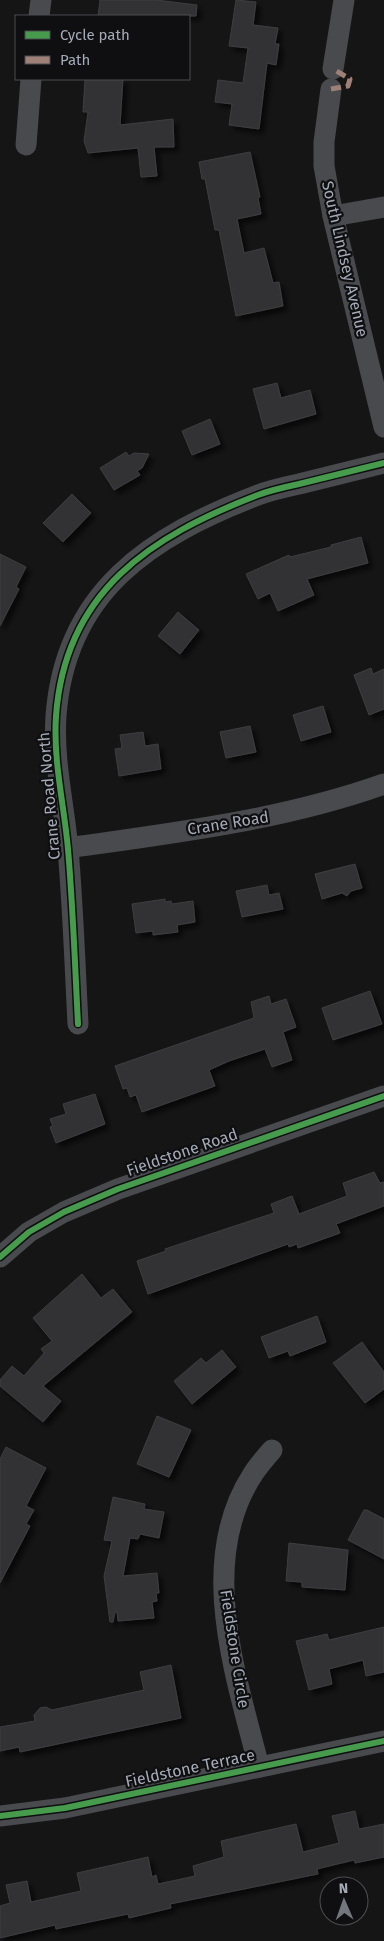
<svg xmlns="http://www.w3.org/2000/svg" width="384" height="1941" viewBox="0 0 384 1941" font-family="'Fira Sans',sans-serif">
  <defs>
    <filter id="shadow"><feDropShadow dx="4.5" dy="4.5" stdDeviation="2.5" flood-color="#0009"/></filter>
  </defs>
  <rect width="100%" height="100%" fill="#151515"/>
  <g fill="#333334" stroke="#3d3e41" filter="url(#shadow)">
    <polygon points="100,0 156,0 197,5 196,16 98,16"/>
    <polygon points="236,0 256,2 253,25 278,28 275,44 279,44 276,65 267,63 259,129 229,125 232,104 215,102 218,80 243,83 248,48 229,46"/>
    <polygon points="85,79 123,79 120,125 173,119 174,147 154,147 157,176 141,177 138,148 88,153 84,141 88,112 83,112"/>
    <polygon points="250,152 260,197 258,198 261,214 237,219 244,253 264,248 273,283 279,282 283,306 236,316 219,230 215,230 205,179 202,179 199,162"/>
    <polygon points="277,383 281,398 310,390 316,414 264,429 253,389"/>
    <polygon points="210,419 220,444 192,455 182,431"/>
    <polygon points="126,452 129,456 134,453 149,454 142,468 137,471 140,475 114,490 100,468"/>
    <polygon points="72,494 91,513 63,542 43,523"/>
    <polygon points="361,537 368,563 307,579 314,595 278,611 270,593 258,599 246,574 289,555 290,557 331,547 331,545"/>
    <polygon points="0,554 26,567 16,587 19,589 0,626"/>
    <polygon points="178,612 199,630 180,654 158,636"/>
    <polygon points="371,668 373,674 384,669 384,709 369,715 354,675"/>
    <polygon points="323,706 331,732 301,741 293,715"/>
    <polygon points="250,726 256,752 226,758 220,732"/>
    <polygon points="143,732 145,746 158,744 161,769 119,776 115,749 122,748 120,735"/>
    <polygon points="355,864 362,888 351,891 347,896 342,893 322,899 315,874"/>
    <polygon points="267,885 269,895 279,893 283,909 242,917 236,891"/>
    <polygon points="165,899 165,902 171,901 172,904 193,901 195,922 177,925 178,932 153,935 153,931 136,933 132,904"/>
    <polygon points="370,991 382,1024 333,1040 322,1008"/>
    <polygon points="269,996 271,1004 286,999 296,1027 283,1032 292,1060 272,1067 265,1049 229,1061 209,1070 215,1086 142,1112 136,1095 130,1097 127,1088 123,1089 115,1066 254,1018 251,1002"/>
    <polygon points="95,1094 105,1124 56,1143 50,1127 53,1126 50,1119 66,1114 63,1104"/>
    <polygon points="374,1172 380,1183 384,1182 384,1206 336,1224 340,1233 298,1248 297,1244 289,1247 288,1244 148,1294 137,1261 166,1251 165,1249 274,1213 271,1204 292,1196 299,1214 347,1196 343,1183"/>
    <polygon points="82,1274 101,1298 113,1289 132,1312 43,1386 61,1401 43,1422 0,1386 0,1380 12,1366 24,1376 44,1353 41,1349 52,1341 33,1318"/>
    <polygon points="317,1316 326,1342 290,1356 288,1351 269,1358 261,1337"/>
    <polygon points="362,1342 384,1372 384,1389 365,1403 333,1363"/>
    <polygon points="222,1350 236,1367 192,1404 174,1381 201,1358 206,1363"/>
    <polygon points="157,1416 191,1430 169,1477 137,1464"/>
    <polygon points="6,1447 46,1468 26,1506 34,1510 26,1524 30,1526 0,1583 0,1459"/>
    <polygon points="113,1497 145,1504 144,1509 164,1512 159,1538 140,1534 138,1539 130,1538 123,1576 157,1573 159,1593 156,1593 157,1601 152,1602 154,1618 118,1621 117,1612 115,1612 113,1622 110,1622 104,1576 112,1541 104,1540"/>
    <polygon points="364,1510 367,1510 384,1519 384,1559 348,1540"/>
    <polygon points="289,1543 348,1550 345,1590 302,1587 302,1582 286,1581"/>
    <polygon points="384,1627 384,1672 366,1676 363,1660 329,1669 332,1684 309,1690 296,1641 327,1634 329,1640"/>
    <polygon points="171,1665 181,1718 20,1752 19,1747 0,1751 0,1727 35,1721 34,1715 40,1708 46,1707 52,1710 144,1690 140,1672"/>
    <polygon points="355,1811 359,1829 384,1824 384,1857 355,1863 354,1860 317,1869 318,1874 170,1904 171,1908 129,1918 128,1914 56,1929 55,1925 0,1938 0,1906 10,1903 6,1885 27,1881 31,1902 81,1891 77,1873 148,1857 152,1877 156,1875 158,1884 195,1876 193,1866 224,1857 221,1841 269,1830 296,1824 303,1852 339,1843 332,1816"/>
  </g>
  <g fill="none" stroke-linecap="round" stroke-linejoin="round">
    <g stroke="#484a4e" stroke-width="21">
      <polyline points="39,16 41,0"/>
      <polyline points="333,69 344,0"/>
      <polyline points="331,89 324,142 324,166 333,216 384,427"/>
      <polyline points="26,145 31,79"/>
      <polyline points="333,216 384,207"/>
      <path d="M68 848C174 833 283 820 384 784"/>
      <path d="M78 1024C75 966 73 907 68 849 64 804 53 761 56 716 65 591 151 536 258 495 271 490 285 487 299 484 327 477 356 470 384 463"/>
      <polyline points="0,1257 29,1232 64,1212 118,1189 384,1096"/>
      <path d="M259 1767C236 1675 196 1561 253 1474 258 1466 265 1458 272 1450"/>
      <polyline points="0,1816 65,1808 384,1741"/>
    </g>
    <polyline stroke="#9e8076" stroke-width="5" stroke-dasharray="10 5" stroke-linecap="butt" points="331,89 348,86 350,79 333,69"/>
    <defs>
      <g id="cycleway">
        <path d="M78 1024C75 966 73 907 68 849 64 804 53 761 56 716 65 591 151 536 258 495 271 490 285 487 299 484 327 477 356 470 384 463"/>
        <polyline points="0,1257 29,1232 64,1212 118,1189 384,1096"/>
        <polyline points="0,1816 65,1808 384,1741"/>
      </g>
    </defs>
    <use href="#cycleway" stroke="#0f0f11" stroke-width="9"/>
    <use href="#cycleway" stroke="#469c4c" stroke-width="6"/>
  </g>
  <g text-anchor="middle" dominant-baseline="central" stroke-width="4.5" stroke-linejoin="round" paint-order="stroke">
    <g font-size="16" fill="#a4abb7" stroke="#0f0f11">
      <text transform="translate(345 259) rotate(77)">South Lindsey Avenue</text>
      <text transform="translate(49 796) rotate(-95)">Crane Road North</text>
      <text transform="translate(228 823) rotate(-9)">Crane Road</text>
      <text transform="translate(182 1152) rotate(-19)">Fieldstone Road</text>
      <text transform="translate(235 1649) rotate(81)">Fieldstone Circle</text>
      <text transform="translate(190 1768) rotate(-12)">Fieldstone Terrace</text>
    </g>
  </g>
  <rect x="15" y="15" width="175" height="65" fill="#0f0f11" stroke="#4b4d53"/>
  <rect x="25" y="31" width="25" height="8" fill="#469c4c" stroke="#4b4d53"/>
  <text x="60" y="40" font-size="15" fill="#a4abb7">Cycle path</text>
  <rect x="25" y="56" width="25" height="8" fill="#9e8076" stroke="#4b4d53"/>
  <text x="60" y="65" font-size="15" fill="#a4abb7">Path</text>
  <g transform="translate(344 1901) rotate(358)"><circle r="24" fill="#0f0f11" stroke="#4b4d53"/>
  <path d="M0-4L9 19L0 12L-9 19Z" fill="#72767e"/>
  <text y="-8" font-size="14" font-weight="bold" text-anchor="middle" fill="#a4abb7">N</text>
  </g>
</svg>
